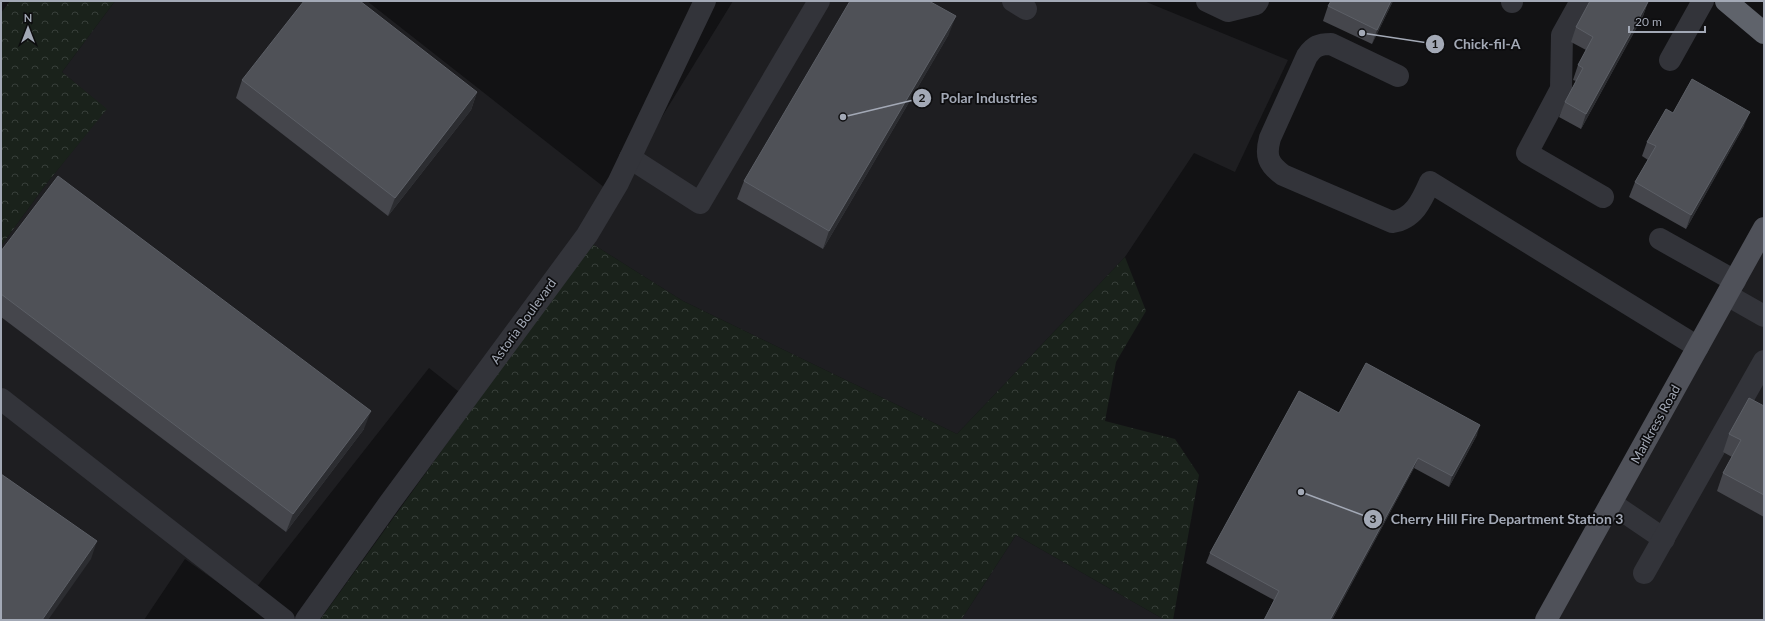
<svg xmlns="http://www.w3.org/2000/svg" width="1765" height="621" viewBox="0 0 1765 621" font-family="Lato,sans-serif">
  <defs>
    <pattern id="forest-crowns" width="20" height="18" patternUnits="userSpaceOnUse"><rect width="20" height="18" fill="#1a221b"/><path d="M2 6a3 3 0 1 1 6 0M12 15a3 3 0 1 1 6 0" fill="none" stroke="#383f3a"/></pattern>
  </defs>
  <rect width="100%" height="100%" fill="#121214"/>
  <g fill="#1e1e21">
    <polygon points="115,1 367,1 614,195 733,1 1144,1 1288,60 1235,172 1194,153 1125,257 957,434 683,301 591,243 473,403 429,368 245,602 185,559 144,620 1,620 1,246 47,183 106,109 62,72"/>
    <polygon points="1764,228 1764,620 1546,620"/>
    <polygon points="1016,535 1165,620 961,620"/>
  </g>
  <g fill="url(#forest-crowns)">
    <polygon points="10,1 115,1 62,72 107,109 47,183 1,246 1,13"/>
    <polygon points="591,243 683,301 957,434 1125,257 1146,311 1116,362 1105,421 1175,439 1199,475 1173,620 1165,620 1016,535 961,620 320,620"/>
  </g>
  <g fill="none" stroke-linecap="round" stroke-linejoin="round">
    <g stroke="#33343a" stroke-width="22">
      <polyline points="1013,1 1026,9"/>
      <polyline points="1207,1 1228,11 1256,4 1258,1"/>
      <polyline points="1581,1 1562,35 1561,89 1527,153 1603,197"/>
      <polyline points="1512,2 1512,1"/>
      <polyline points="1670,60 1703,1"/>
      <path d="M1398 76 1331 44C1319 44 1314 46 1307 56L1270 138C1265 156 1268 164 1283 175L1392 222C1414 219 1422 200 1430 182L1698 347"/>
      <polyline points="630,158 700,203 819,1"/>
      <polyline points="1660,239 1735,281"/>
      <polyline points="1727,295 1764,316"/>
      <polyline points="1,399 284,620"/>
      <polyline points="1611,503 1664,539"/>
      <polyline points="1644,573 1764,361"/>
      <polyline points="306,620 388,505 587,235 618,183 705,1"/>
    </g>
    <polyline stroke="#4f5159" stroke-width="22" points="1546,620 1764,228"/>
    <polyline stroke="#5f636b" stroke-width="22" points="1726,1 1764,33"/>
  </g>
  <g fill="#45464c">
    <polygon points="1393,1 1372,44 1323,21 1328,6"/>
    <polygon points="1648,2 1643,16 1581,129 1559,117 1565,102 1576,81 1573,80 1578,65 1586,50 1571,42 1576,27"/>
    <polygon points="949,34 823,249 737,199 744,181"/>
    <polygon points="242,80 477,92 471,110 388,216 236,98"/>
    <polygon points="1673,113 1744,126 1686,229 1629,197 1635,182 1648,160 1642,156 1647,142"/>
    <polygon points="1,251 364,429 286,532 1,317"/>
    <polygon points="1764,406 1764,517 1717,491 1723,473 1732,457 1723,452 1729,434"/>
    <polygon points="1339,413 1477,435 1449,487 1414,468 1332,620 1264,620 1274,600 1206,563 1210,553"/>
  </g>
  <g fill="#2c2d31">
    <polygon points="1391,1 1393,1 1372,44 1377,30"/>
    <polygon points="1648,2 1643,16 1581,129 1586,114"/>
    <polygon points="956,16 949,34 823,249 829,231"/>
    <polygon points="477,92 471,110 388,216 395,198"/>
    <polygon points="1750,112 1744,126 1686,229 1691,215"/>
    <polygon points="371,411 364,429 286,532 293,514"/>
    <polygon points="1480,425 1477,435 1449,487 1452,476"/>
    <polygon points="1418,458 1414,468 1332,620 1330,620"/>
    <polygon points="97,541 91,559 48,620 42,620"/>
  </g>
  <g fill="#4f5157" stroke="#5c5f66">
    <polygon points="304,1 360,1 477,92 395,198 242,80"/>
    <polygon points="850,1 929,1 956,16 829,231 744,181"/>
    <polygon points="1331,1 1391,1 1377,30 1328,6"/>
    <polygon points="1590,1 1646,1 1648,2 1586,114 1565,102 1583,68 1578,65 1593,37 1576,27"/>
    <polygon points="1692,79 1750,112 1691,215 1635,182 1656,146 1647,142 1666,109 1673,113"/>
    <polygon points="58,176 371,411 293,514 1,294 1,251"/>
    <polygon points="1366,363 1480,425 1452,476 1418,458 1330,620 1264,620 1279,591 1210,553 1299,391 1339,413"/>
    <polygon points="1749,398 1764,406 1764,495 1723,473 1741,440 1729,434"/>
    <polygon points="1,474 97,541 42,620 1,620"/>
  </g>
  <g text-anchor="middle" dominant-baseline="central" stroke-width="3.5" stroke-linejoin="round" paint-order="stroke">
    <g font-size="13" fill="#a3a9b6" stroke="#0d0d0f">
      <text transform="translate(523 321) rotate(-54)">Astoria Boulevard</text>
      <text transform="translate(1655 424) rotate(-61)">Marlkress Road</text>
    </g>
  </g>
  <path fill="none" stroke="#a3a9b6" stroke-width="1.5" d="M1362 33L1435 44M843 117L922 98M1301 492L1373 519"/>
  <g fill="#a3a9b6" stroke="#0d0d0f" stroke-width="1.5">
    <circle cx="1362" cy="33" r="4"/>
    <circle cx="843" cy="117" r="4"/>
    <circle cx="1301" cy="492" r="4"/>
    <circle cx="1435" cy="44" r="10"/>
    <circle cx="922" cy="98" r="10"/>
    <circle cx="1373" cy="519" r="10"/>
  </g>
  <g font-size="12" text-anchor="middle" font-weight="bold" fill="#111">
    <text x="1435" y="48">1</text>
    <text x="922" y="102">2</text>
    <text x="1373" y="523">3</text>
  </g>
  <g font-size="14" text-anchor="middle" font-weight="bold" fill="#a3a9b6" stroke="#0d0d0f" stroke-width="3.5" stroke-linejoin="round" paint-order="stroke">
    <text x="1487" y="49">Chick-fil-A</text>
    <text x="989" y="103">Polar Industries</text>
    <text x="1507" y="524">Cherry Hill Fire Department Station 3</text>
  </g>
  <rect width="1765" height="621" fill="none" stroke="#a3a9b6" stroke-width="4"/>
  <g transform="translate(28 28)" stroke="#0d0d0f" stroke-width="3" paint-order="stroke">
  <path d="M0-3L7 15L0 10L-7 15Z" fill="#a3a9b6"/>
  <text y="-6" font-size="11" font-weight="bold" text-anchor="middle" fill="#a3a9b6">N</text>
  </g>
  <path d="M1629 26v6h76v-6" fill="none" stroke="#a3a9b6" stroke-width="2"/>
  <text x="1635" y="26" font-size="12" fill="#a3a9b6" stroke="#0d0d0f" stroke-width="3" paint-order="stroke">20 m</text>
</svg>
